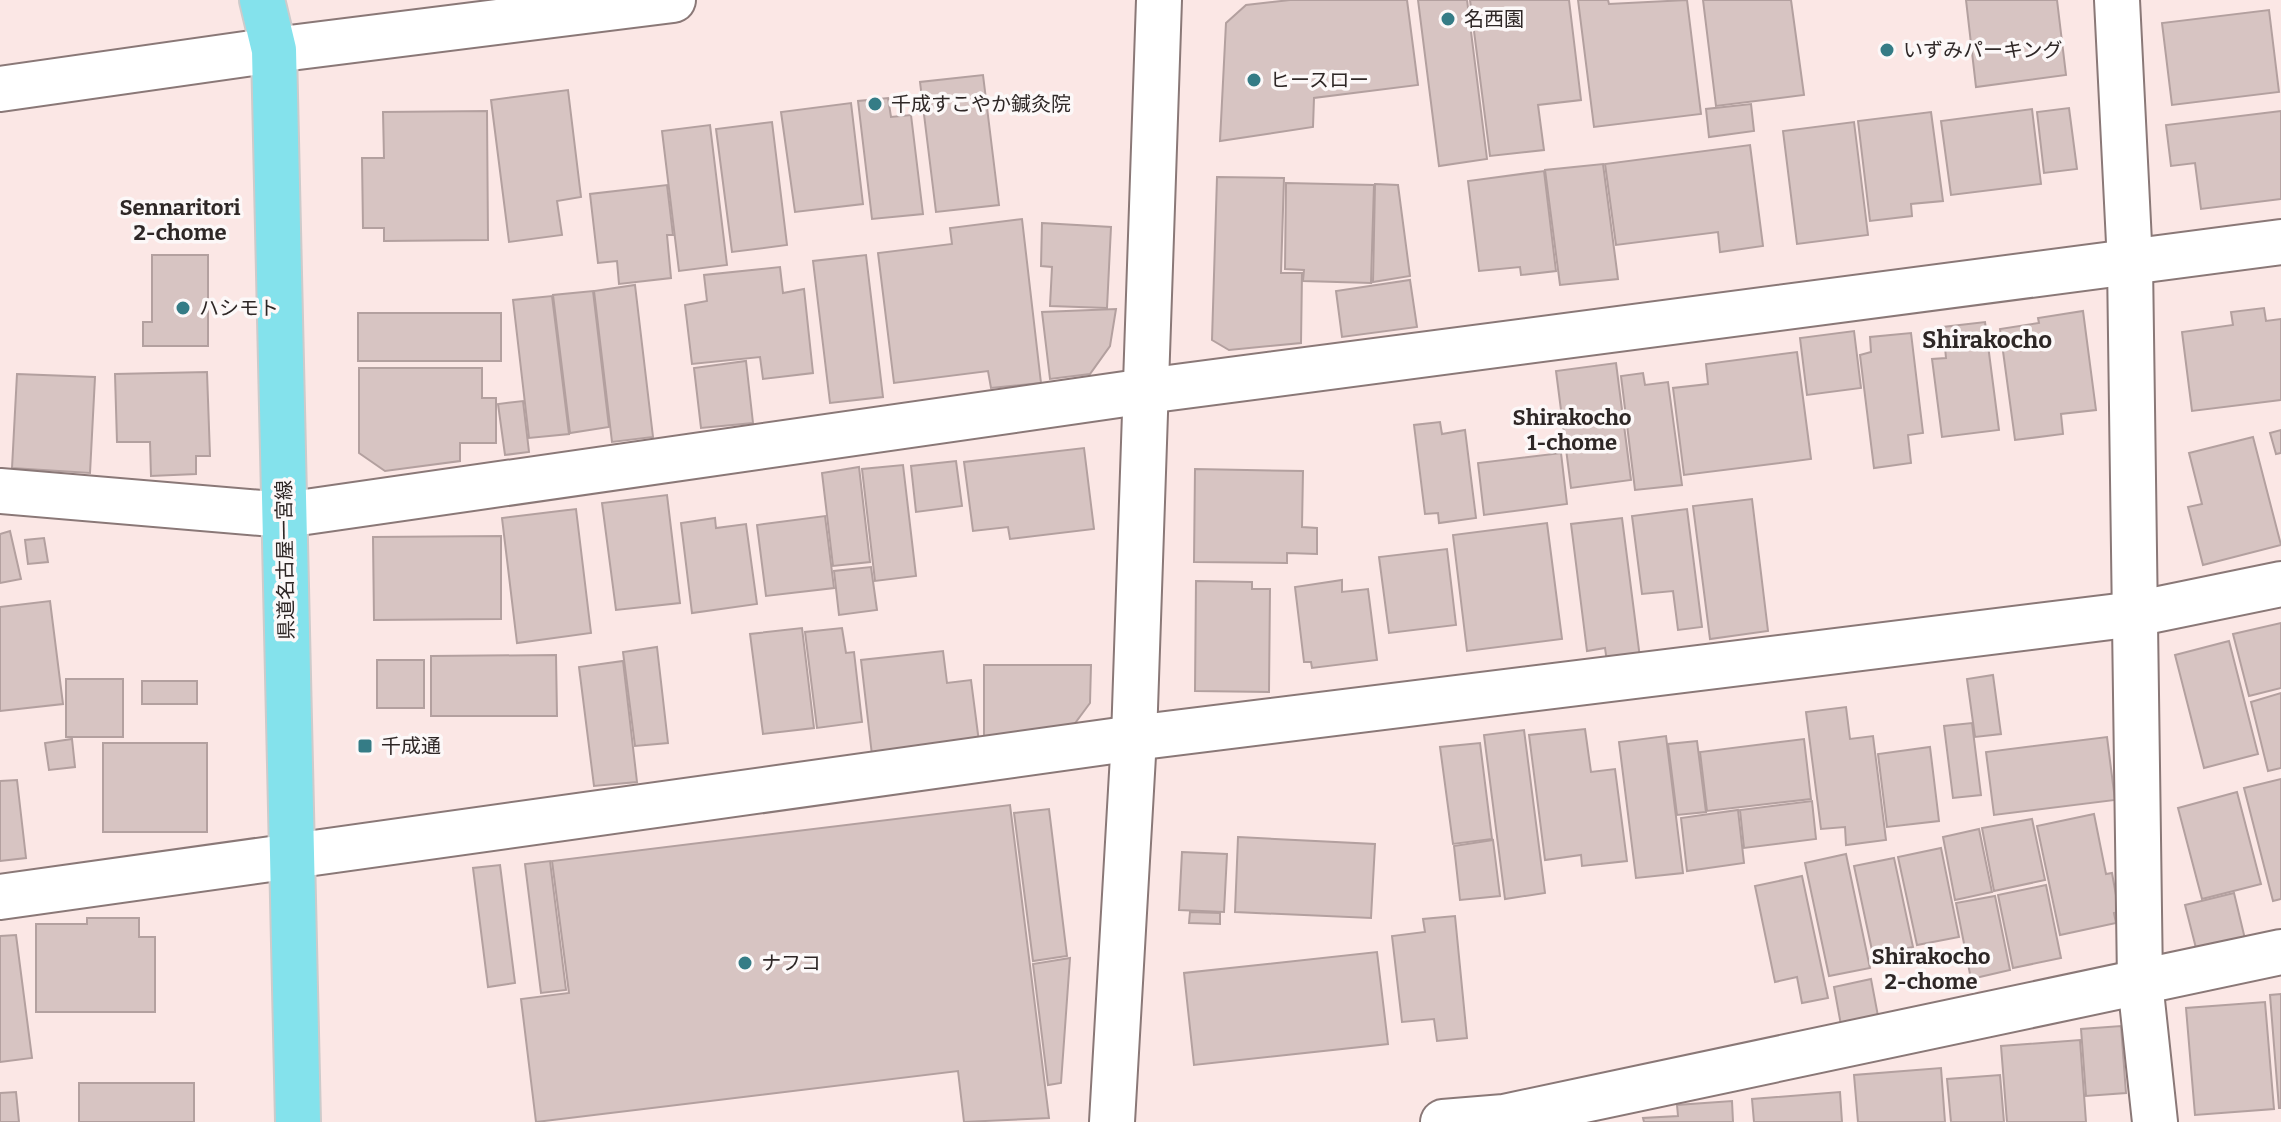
<svg xmlns="http://www.w3.org/2000/svg" width="2281" height="1122" viewBox="0 0 2281 1122" font-family="Bitter,'Noto Sans JP',serif">
  <rect width="100%" height="100%" fill="#fbe7e5"/>
  <g fill="#d7c4c2" stroke="#b3a09f" stroke-width="2">
    <polygon points="1290,0 1407,0 1418,85 1314,98 1313,127 1220,141 1226,23 1246,5"/>
    <polygon points="1418,0 1467,0 1487,159 1439,166"/>
    <polygon points="1470,0 1569,0 1581,100 1538,105 1544,150 1490,156"/>
    <polygon points="1578,0 1608,0 1609,4 1687,0 1701,114 1594,127"/>
    <polygon points="1703,0 1791,0 1804,95 1716,106"/>
    <polygon points="1966,0 2057,0 2066,75 1976,87"/>
    <polygon points="2269,10 2279,92 2172,105 2162,23"/>
    <polygon points="983,75 999,205 936,212 920,82"/>
    <polygon points="568,90 581,197 557,201 562,235 509,242 491,100"/>
    <polygon points="888,98 891,117 911,115 923,214 872,219 858,101"/>
    <polygon points="851,103 863,204 795,212 781,112"/>
    <polygon points="1751,104 1754,131 1709,137 1706,109"/>
    <polygon points="2069,108 2077,169 2044,173 2037,112"/>
    <polygon points="2032,109 2041,184 1951,195 1941,121"/>
    <polygon points="487,111 488,240 384,241 384,228 363,228 362,158 384,158 383,112"/>
    <polygon points="2281,111 2281,199 2201,209 2195,163 2171,166 2166,125"/>
    <polygon points="1931,112 1943,201 1911,204 1912,216 1870,221 1858,121"/>
    <polygon points="772,122 787,245 732,252 716,129"/>
    <polygon points="1854,122 1868,235 1797,244 1783,131"/>
    <polygon points="710,125 727,265 679,271 662,131"/>
    <polygon points="1750,145 1763,246 1720,252 1718,232 1616,245 1605,164"/>
    <polygon points="1603,164 1618,279 1560,285 1545,170"/>
    <polygon points="1544,171 1556,271 1521,275 1520,267 1479,271 1468,181"/>
    <polygon points="1217,177 1284,178 1281,273 1302,273 1301,343 1229,350 1212,340"/>
    <polygon points="1286,183 1374,185 1371,283 1303,281 1304,270 1285,269"/>
    <polygon points="1375,184 1398,185 1410,276 1373,282"/>
    <polygon points="667,185 673,235 667,235 671,278 619,284 617,261 598,263 590,194"/>
    <polygon points="1022,219 1041,383 991,388 988,371 894,383 878,253 952,244 950,228"/>
    <polygon points="1042,223 1111,227 1107,308 1050,306 1052,267 1041,266"/>
    <polygon points="152,255 208,255 208,346 143,346 143,322 152,322"/>
    <polygon points="866,255 883,397 830,403 813,261"/>
    <polygon points="780,267 783,293 804,289 813,373 763,379 760,357 692,364 685,305 707,301 704,275"/>
    <polygon points="1410,280 1417,327 1342,337 1336,291"/>
    <polygon points="635,285 653,437 612,442 594,291"/>
    <polygon points="593,291 609,427 570,433 553,295"/>
    <polygon points="552,296 569,434 529,438 513,300"/>
    <polygon points="2264,308 2266,321 2281,319 2281,400 2192,411 2182,332 2233,325 2231,312"/>
    <polygon points="1116,309 1110,346 1090,374 1050,379 1042,312"/>
    <polygon points="2083,311 2096,410 2061,414 2063,434 2015,440 2000,329 2039,323 2038,318"/>
    <rect x="358" y="313" width="143" height="48"/>
    <polygon points="1985,322 1999,430 1942,437 1932,359 1946,358 1943,327"/>
    <polygon points="1854,331 1861,388 1807,395 1800,338"/>
    <polygon points="1911,333 1923,433 1908,435 1911,463 1874,468 1860,355 1871,352 1870,337"/>
    <polygon points="1797,352 1811,459 1684,475 1673,388 1708,384 1706,364"/>
    <polygon points="746,361 753,423 701,428 694,368"/>
    <polygon points="1616,363 1631,480 1571,488 1556,371"/>
    <polygon points="359,368 482,368 482,398 496,398 496,443 460,443 460,461 385,471 359,453"/>
    <polygon points="207,372 210,456 196,456 196,474 151,476 150,442 117,442 115,374"/>
    <polygon points="1643,373 1645,385 1668,382 1682,485 1635,490 1621,376"/>
    <polygon points="17,374 95,377 90,473 12,468"/>
    <polygon points="523,401 529,452 505,455 498,404"/>
    <polygon points="1440,422 1442,434 1465,430 1476,518 1439,523 1438,513 1425,514 1414,425"/>
    <polygon points="2281,430 2281,453 2276,454 2270,433"/>
    <polygon points="2253,437 2281,545 2203,565 2188,507 2202,504 2189,453"/>
    <polygon points="1084,448 1094,529 1010,539 1008,527 973,531 964,462"/>
    <polygon points="1561,453 1567,504 1484,515 1478,463"/>
    <polygon points="956,461 962,506 916,512 911,466"/>
    <polygon points="903,465 916,576 875,581 862,469"/>
    <polygon points="859,467 870,562 833,566 822,473"/>
    <polygon points="1195,469 1303,471 1302,527 1317,528 1317,554 1287,553 1287,563 1194,562"/>
    <polygon points="667,495 680,603 616,610 602,503"/>
    <polygon points="1752,499 1768,631 1710,639 1693,506"/>
    <polygon points="576,509 591,633 517,643 502,518"/>
    <polygon points="1687,509 1702,627 1678,630 1673,591 1642,594 1632,516"/>
    <polygon points="825,516 834,588 766,596 757,525"/>
    <polygon points="715,518 716,528 746,524 757,604 692,613 681,523"/>
    <polygon points="1622,518 1640,658 1607,662 1605,648 1587,651 1571,524"/>
    <polygon points="1547,523 1562,639 1467,651 1453,535"/>
    <polygon points="10,531 21,579 0,583 0,534"/>
    <polygon points="501,536 501,619 374,620 373,537"/>
    <polygon points="44,538 48,562 28,564 25,540"/>
    <polygon points="1447,549 1456,625 1389,633 1379,557"/>
    <polygon points="871,567 877,610 839,615 834,571"/>
    <polygon points="1342,580 1342,592 1368,589 1377,660 1312,668 1311,662 1304,662 1295,587"/>
    <polygon points="1196,581 1252,582 1252,589 1270,589 1269,692 1195,691"/>
    <polygon points="50,601 63,704 0,711 0,607"/>
    <polygon points="2281,623 2281,688 2249,696 2233,634"/>
    <polygon points="802,628 814,728 763,734 750,634"/>
    <polygon points="842,628 846,653 854,652 862,722 817,728 805,632"/>
    <polygon points="2229,641 2258,754 2204,768 2175,655"/>
    <polygon points="657,647 668,743 635,746 623,652"/>
    <polygon points="943,651 947,683 971,680 979,742 872,755 861,660"/>
    <polygon points="556,655 557,716 431,716 431,656"/>
    <rect x="377" y="660" width="47" height="48"/>
    <polygon points="623,661 637,782 594,786 579,667"/>
    <polygon points="984,665 1091,665 1090,703 1070,730 984,738"/>
    <polygon points="1993,675 2001,734 1975,737 1967,679"/>
    <rect x="66" y="679" width="57" height="58"/>
    <rect x="142" y="681" width="55" height="23"/>
    <polygon points="2281,693 2281,768 2268,771 2251,702"/>
    <polygon points="1846,707 1850,739 1873,736 1886,840 1846,845 1845,827 1821,829 1806,712"/>
    <polygon points="1972,723 1981,795 1953,798 1944,726"/>
    <polygon points="1585,729 1591,772 1615,769 1627,861 1582,866 1581,855 1545,860 1529,735"/>
    <polygon points="1524,730 1545,893 1505,899 1484,735"/>
    <polygon points="1666,736 1683,873 1636,878 1619,742"/>
    <polygon points="2107,737 2115,800 1994,815 1986,752"/>
    <polygon points="72,739 75,767 49,770 45,743"/>
    <polygon points="1804,739 1811,799 1707,811 1700,752"/>
    <polygon points="1697,741 1706,812 1677,815 1668,744"/>
    <rect x="103" y="743" width="104" height="89"/>
    <polygon points="1480,743 1492,839 1453,844 1440,747"/>
    <polygon points="1930,747 1939,821 1887,827 1878,754"/>
    <polygon points="2281,779 2281,899 2273,901 2244,788"/>
    <polygon points="17,780 26,858 0,861 0,781"/>
    <polygon points="2237,792 2261,884 2202,899 2178,808"/>
    <polygon points="1812,801 1816,839 1744,848 1740,810"/>
    <polygon points="1010,805 1049,1118 964,1122 958,1071 536,1122 521,999 569,993 552,861"/>
    <polygon points="1049,809 1067,956 1033,961 1014,813"/>
    <polygon points="1738,810 1744,863 1687,871 1681,818"/>
    <polygon points="2094,814 2106,874 2112,873 2119,912 2114,913 2116,923 2060,935 2037,826"/>
    <polygon points="2032,819 2045,880 1994,891 1982,828"/>
    <polygon points="1979,829 1992,892 1955,900 1943,837"/>
    <polygon points="1238,837 1375,844 1371,918 1235,912"/>
    <polygon points="1493,840 1500,896 1460,900 1454,846"/>
    <polygon points="1941,848 1959,937 1917,945 1898,857"/>
    <polygon points="1182,852 1227,854 1224,912 1179,910"/>
    <polygon points="1846,854 1870,968 1829,976 1805,863"/>
    <polygon points="1894,858 1913,947 1873,955 1854,866"/>
    <polygon points="550,861 566,990 541,993 525,864"/>
    <polygon points="500,865 515,983 488,987 473,868"/>
    <polygon points="1802,876 1828,998 1802,1003 1797,977 1775,982 1755,886"/>
    <polygon points="2046,885 2061,958 2013,968 1998,895"/>
    <polygon points="2234,893 2245,939 2197,952 2185,905"/>
    <polygon points="1995,896 2010,970 1971,979 1956,903"/>
    <polygon points="1190,912 1220,913 1220,924 1189,923"/>
    <polygon points="1455,916 1467,1038 1437,1041 1434,1019 1402,1022 1392,936 1425,932 1423,919"/>
    <polygon points="87,918 139,918 139,937 155,937 155,1012 36,1012 36,924 87,924"/>
    <polygon points="16,935 32,1058 0,1062 0,936"/>
    <polygon points="1377,952 1388,1044 1194,1065 1184,973"/>
    <polygon points="1070,958 1061,1083 1048,1085 1033,964"/>
    <polygon points="1871,979 1878,1016 1841,1025 1834,987"/>
    <polygon points="2281,994 2281,1108 2279,1108 2270,995"/>
    <polygon points="2265,1002 2274,1109 2195,1115 2186,1008"/>
    <polygon points="2121,1026 2126,1093 2086,1096 2081,1029"/>
    <polygon points="2080,1040 2086,1122 2007,1122 2001,1046"/>
    <polygon points="1941,1068 1945,1122 1858,1122 1854,1075"/>
    <polygon points="2000,1075 2004,1122 1951,1122 1947,1079"/>
    <rect x="79" y="1083" width="115" height="39"/>
    <polygon points="16,1092 19,1122 0,1122 0,1093"/>
    <polygon points="1840,1092 1842,1122 1754,1122 1752,1099"/>
    <polygon points="1732,1101 1733,1122 1644,1122 1643,1118 1678,1116 1677,1105"/>
  </g>
  <g fill="none" stroke-linecap="round" stroke-linejoin="round">
    <defs>
      <g id="minor">
        <polyline points="2117,0 2130,263 2140,982 2155,1122"/>
        <polyline points="0,89 274,50 673,0"/>
        <polyline points="0,491 285,515 1146,391 2281,242"/>
        <polyline points="0,897 1134,738 2135,614 2281,584"/>
        <polyline points="1112,1122 1134,738 1159,0"/>
        <polyline points="1443,1122 1504,1117 2281,952"/>
      </g>
      <polyline id="major" points="262,0 274,50 298,1122"/>
    </defs>
    <use href="#minor" stroke="#8a7877" stroke-width="48"/>
    <use href="#major" stroke="#cdcbcb" stroke-width="48"/>
    <use href="#minor" stroke="#fff" stroke-width="44"/>
    <use href="#major" stroke="#84e2ec" stroke-width="44"/>
  </g>
  <g fill="#357c86" stroke="#fcf8f8" stroke-width="3">
    <circle cx="1448" cy="19" r="8"/>
    <circle cx="1887" cy="50" r="8"/>
    <circle cx="1254" cy="80" r="8"/>
    <circle cx="875" cy="104" r="8"/>
    <circle cx="183" cy="308" r="8"/>
    <rect x="357" y="738" width="16" height="16" rx="4"/>
    <circle cx="745" cy="963" r="8"/>
  </g>
  <g text-anchor="middle" dominant-baseline="central" stroke-width="7" stroke-linejoin="round" paint-order="stroke">
    <g font-size="20" fill="#2e2726" stroke="#fcf8f8" text-anchor="start">
      <text x="1464" y="19">名西園</text>
      <text x="1903" y="50">いずみパーキング</text>
      <text x="1270" y="80">ヒースロー</text>
      <text x="891" y="104">千成すこやか鍼灸院</text>
      <text x="199" y="308">ハシモト</text>
      <text x="381" y="746">千成通</text>
      <text x="761" y="963">ナフコ</text>
    </g>
    <g font-size="20" fill="#2e2726" stroke="#fcf8f8">
      <text transform="translate(285 560) rotate(-91)">県道名古屋一宮線</text>
    </g>
    <g font-size="22" font-weight="bold" fill="#2e2726" stroke="#fcf8f8">
      <text x="180" y="207">Sennaritori<tspan x="180" dy="25">2-chome</tspan></text>
      <text x="1572" y="417">Shirakocho<tspan x="1572" dy="25">1-chome</tspan></text>
      <text x="1931" y="956">Shirakocho<tspan x="1931" dy="25">2-chome</tspan></text>
    </g>
    <g font-size="24" font-weight="bold" fill="#2e2726" stroke="#fcf8f8">
      <text x="1987" y="340">Shirakocho</text>
    </g>
  </g>
</svg>
